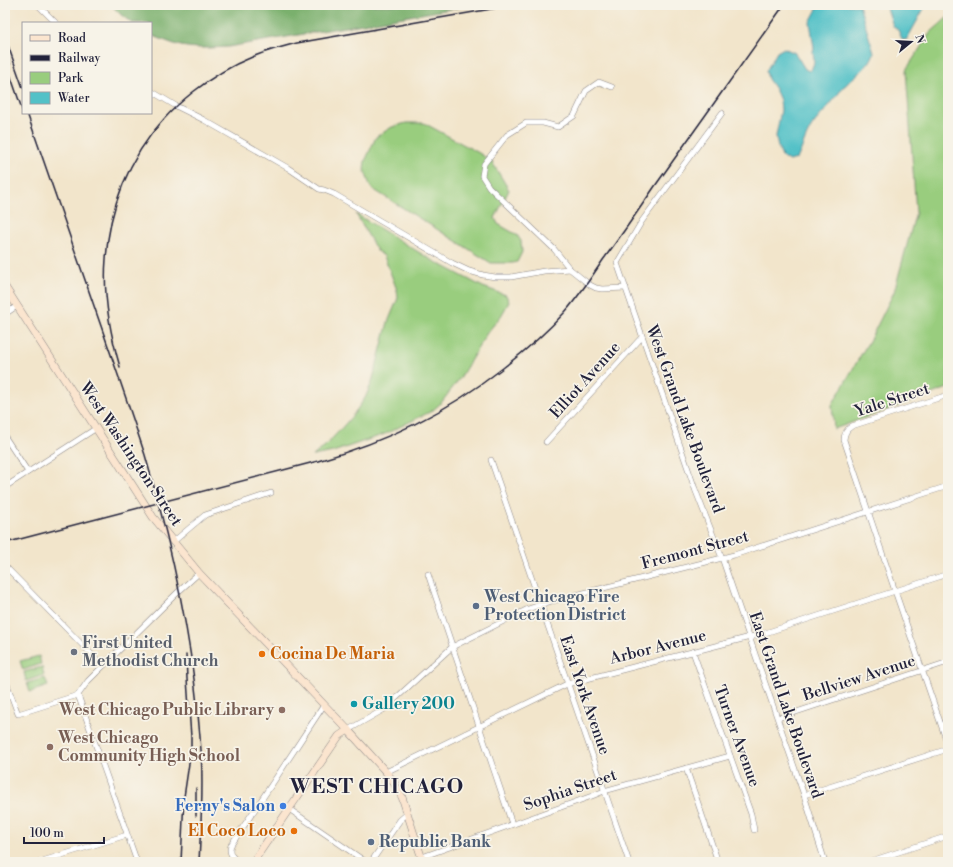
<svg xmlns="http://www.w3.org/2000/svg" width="953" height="867" viewBox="0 0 953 867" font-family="'Libre Bodoni',serif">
  <rect width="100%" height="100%" fill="#f7f3e8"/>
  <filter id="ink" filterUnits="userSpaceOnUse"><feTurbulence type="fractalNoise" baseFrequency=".025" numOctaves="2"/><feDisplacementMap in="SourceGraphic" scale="8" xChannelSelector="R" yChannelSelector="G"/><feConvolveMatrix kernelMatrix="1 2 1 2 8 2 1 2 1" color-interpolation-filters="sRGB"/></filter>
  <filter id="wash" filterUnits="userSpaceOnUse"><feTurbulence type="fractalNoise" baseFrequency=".012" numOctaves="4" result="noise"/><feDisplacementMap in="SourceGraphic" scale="16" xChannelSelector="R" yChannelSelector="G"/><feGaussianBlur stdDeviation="0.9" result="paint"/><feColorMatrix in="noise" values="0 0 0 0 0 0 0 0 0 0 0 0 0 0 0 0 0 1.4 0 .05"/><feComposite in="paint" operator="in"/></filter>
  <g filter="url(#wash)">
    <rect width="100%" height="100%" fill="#f2e5cb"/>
    <g fill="#99cd7e" stroke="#5e785c">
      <polygon points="948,17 948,388 834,429 832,405 873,334 894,292 916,212 906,70 930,33"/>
      <polygon points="406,123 424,123 479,153 492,162 509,190 495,218 498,224 517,235 521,241 522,252 517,262 513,263 491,263 371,188 364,169 365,161 376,137 392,127"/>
      <polygon points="356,214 430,259 483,287 506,295 509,302 501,316 487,333 460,378 441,403 432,411 385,434 333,452 313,456 326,445 340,430 353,415 365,398 372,382 388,322 398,298 397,290 384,256 377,251"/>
      <polygon points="39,656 41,664 23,670 20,661"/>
      <polygon points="42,667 44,675 26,681 24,672"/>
      <polygon points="45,678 48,686 30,692 27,683"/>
    </g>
    <path fill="#7ab06d" stroke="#4e6954" d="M111 5H474L228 47C212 48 196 49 181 46 170 43 161 39 151 35V23H132L120 14Z"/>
    <g fill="#53c1c7" stroke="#3a7281">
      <path d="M819 5H859L874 53C870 65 861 71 853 78 848 82 848 84 843 87 835 100 824 111 815 122 806 133 803 147 797 159L789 161 782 157 778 147 776 136 781 110 780 100 775 89 768 79 766 71 777 52 784 48 795 53 805 69 809 71 811 70 814 63 813 51 814 48 810 22Z"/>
      <polygon points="886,5 926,5 907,39 905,40 902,39 898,30 893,26"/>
    </g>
  </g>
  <g filter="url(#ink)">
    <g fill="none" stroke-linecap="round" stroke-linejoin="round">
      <defs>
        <g id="street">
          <polyline points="38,5 56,23"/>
          <polyline points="612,87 599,82 586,91 574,116 558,127 543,123 526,123 507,135 484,164 482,176 489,187 554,249 570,269 590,285 596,288 602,289 626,288"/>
          <polyline points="151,91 176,106 204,120 288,168 319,189 324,190 334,194 452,263 469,271 483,275 495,277 511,277 544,271 570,269"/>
          <polyline points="722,113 642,221 617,263 695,489 722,558 763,677 804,795 825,862"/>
          <polyline points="5,314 17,306"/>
          <path d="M948 395 852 426C847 429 844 434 844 440L895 591 948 745"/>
          <polyline points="5,437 28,472"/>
          <polyline points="546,442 642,337"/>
          <polyline points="491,460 629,862"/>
          <polyline points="5,487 95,429"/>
          <polyline points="173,542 205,515 271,493"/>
          <polyline points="5,566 103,666"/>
          <polyline points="428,574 512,824"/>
          <polyline points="693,652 751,814 754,830"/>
          <polyline points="5,679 18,714 78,695 88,681 177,593 199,573"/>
          <polyline points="78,695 137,862"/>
          <polyline points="778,718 948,662"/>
          <polyline points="348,730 383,710 452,647 528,609 552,601 734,555 948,486"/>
          <polyline points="686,768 718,862"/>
          <polyline points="386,772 567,684 762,634 948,574"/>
          <polyline points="804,795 948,749"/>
          <polyline points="289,809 366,862"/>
          <polyline points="422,857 592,796 604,791 730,756"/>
          <polyline points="39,862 127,835"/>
          <path d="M239 862C232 857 228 853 231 845L274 781 324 705"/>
          <polyline points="371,862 400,820 407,814"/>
          <polyline points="868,862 948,836"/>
        </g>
        <g id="secondary">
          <polyline points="5,287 153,517 199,573 348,730 386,772 393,781 402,797 423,862"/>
          <polyline points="253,862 289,809 339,736 348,730"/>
        </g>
      </defs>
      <use href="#street" stroke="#8a8483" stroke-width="6"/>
      <use href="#secondary" stroke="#8a8483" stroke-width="8"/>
      <use href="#street" stroke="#fff" stroke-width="5"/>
      <use href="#secondary" stroke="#fbe5cf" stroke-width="7"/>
      <g stroke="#22223b" stroke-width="1.5">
        <polyline points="5,37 23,88"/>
        <polyline points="5,50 10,64"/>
        <polyline points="5,60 23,112"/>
        <path d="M27 113C52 184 76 255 101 326 116 369 131 412 145 455 172 547 193 642 200 737 204 779 201 821 199 862"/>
        <path d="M120 367C110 333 103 295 106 259 109 208 129 157 164 119 173 109 183 100 193 92 211 78 230 66 250 58 265 51 281 47 297 43L514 5"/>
        <path d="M5 543 318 461C387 441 446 413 503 368 525 351 546 333 565 312 579 296 591 278 603 260 621 236 638 211 655 186 698 126 741 65 784 5"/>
        <polyline points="196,816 196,788"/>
        <polyline points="181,862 184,797 191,750 191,737 187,679 186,655"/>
      </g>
    </g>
  </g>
  <g fill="#5c6f8a" stroke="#f7f3e8" stroke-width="1.5">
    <circle cx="476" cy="606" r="4"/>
    <circle cx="371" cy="842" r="4"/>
  </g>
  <circle fill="#6b7280" stroke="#f7f3e8" stroke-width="1.5" cx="74" cy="652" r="4"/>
  <g fill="#e8710a" stroke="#f7f3e8" stroke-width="1.5">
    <circle cx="262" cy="654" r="4"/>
    <circle cx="294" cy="831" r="4"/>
  </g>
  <circle fill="#0f9aa8" stroke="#f7f3e8" stroke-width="1.5" cx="354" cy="704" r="4"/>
  <g fill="#8d6e63" stroke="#f7f3e8" stroke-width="1.5">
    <circle cx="282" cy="710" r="4"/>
    <circle cx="50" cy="747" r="4"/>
  </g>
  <circle fill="#3f7fe0" stroke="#f7f3e8" stroke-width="1.5" cx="283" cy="806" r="4"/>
  <g text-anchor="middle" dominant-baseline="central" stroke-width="3.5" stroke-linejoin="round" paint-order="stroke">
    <g font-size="16" fill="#22223b" stroke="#f7f3e8">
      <text transform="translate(585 380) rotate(-48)">Elliot Avenue</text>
      <text transform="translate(892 400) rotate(-18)">Yale Street</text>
      <text transform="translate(685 419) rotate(70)">West Grand Lake Boulevard</text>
      <text transform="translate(131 454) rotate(56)">West Washington Street</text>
      <text transform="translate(695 550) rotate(-15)">Fremont Street</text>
      <text transform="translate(658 647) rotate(-14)">Arbor Avenue</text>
      <text transform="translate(859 678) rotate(-18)">Bellview Avenue</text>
      <text transform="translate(585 695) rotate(71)">East York Avenue</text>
      <text transform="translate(786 705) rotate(71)">East Grand Lake Boulevard</text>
      <text transform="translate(737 736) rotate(70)">Turner Avenue</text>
      <text transform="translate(570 790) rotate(-19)">Sophia Street</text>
    </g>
    <g font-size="16" font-weight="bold" fill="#4e5e75" stroke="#f7f3e8" text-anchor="start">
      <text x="484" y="597">West Chicago Fire<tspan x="484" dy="18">Protection District</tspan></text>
      <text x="379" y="842">Republic Bank</text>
    </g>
    <g font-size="16" font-weight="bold" fill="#5b616d" stroke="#f7f3e8" text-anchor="start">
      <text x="82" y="643">First United<tspan x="82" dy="18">Methodist Church</tspan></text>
    </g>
    <g font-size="16" font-weight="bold" fill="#c56008" stroke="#f7f3e8" text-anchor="start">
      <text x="270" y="654">Cocina De Maria</text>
      <text x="286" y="831" text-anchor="end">El Coco Loco</text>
    </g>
    <g font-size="16" font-weight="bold" fill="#0d838f" stroke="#f7f3e8" text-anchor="start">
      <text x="362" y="704">Gallery 200</text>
    </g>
    <g font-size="16" font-weight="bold" fill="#785e54" stroke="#f7f3e8" text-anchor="end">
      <text x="274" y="710">West Chicago Public Library</text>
      <text x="58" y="738" text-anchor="start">West Chicago<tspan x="58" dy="18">Community High School</tspan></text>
    </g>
    <g font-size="16" font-weight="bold" fill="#366cbe" stroke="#f7f3e8" text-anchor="end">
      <text x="275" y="806">Ferny's Salon</text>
    </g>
    <g font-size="20" font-weight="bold" letter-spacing="1" fill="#22223b" stroke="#f7f3e8">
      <text x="377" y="787">WEST CHICAGO</text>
    </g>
  </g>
  <rect width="953" height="867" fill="none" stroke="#f7f3e8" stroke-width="20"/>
  <rect x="22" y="22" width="130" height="92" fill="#f7f3e8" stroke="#a29fa3"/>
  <rect x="30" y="35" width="20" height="6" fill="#fbe5cf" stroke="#a29fa3"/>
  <text x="58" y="42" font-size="12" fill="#22223b">Road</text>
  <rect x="30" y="55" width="20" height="6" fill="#22223b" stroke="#a29fa3"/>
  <text x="58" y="62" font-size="12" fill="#22223b">Railway</text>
  <rect x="30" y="72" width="20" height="12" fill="#99cd7e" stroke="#a29fa3"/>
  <text x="58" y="82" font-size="12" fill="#22223b">Park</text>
  <rect x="30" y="92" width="20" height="12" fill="#53c1c7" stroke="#a29fa3"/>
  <text x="58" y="102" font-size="12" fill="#22223b">Water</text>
  <g transform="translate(911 42) rotate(72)" stroke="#f7f3e8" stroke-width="3" paint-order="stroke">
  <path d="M0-3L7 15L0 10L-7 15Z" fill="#22223b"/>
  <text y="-6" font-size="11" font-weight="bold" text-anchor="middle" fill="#22223b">N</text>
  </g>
  <path d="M24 837v6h80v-6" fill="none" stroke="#22223b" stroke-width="2"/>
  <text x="30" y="837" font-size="12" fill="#22223b" stroke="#f7f3e8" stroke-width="3" paint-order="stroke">100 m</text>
</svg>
